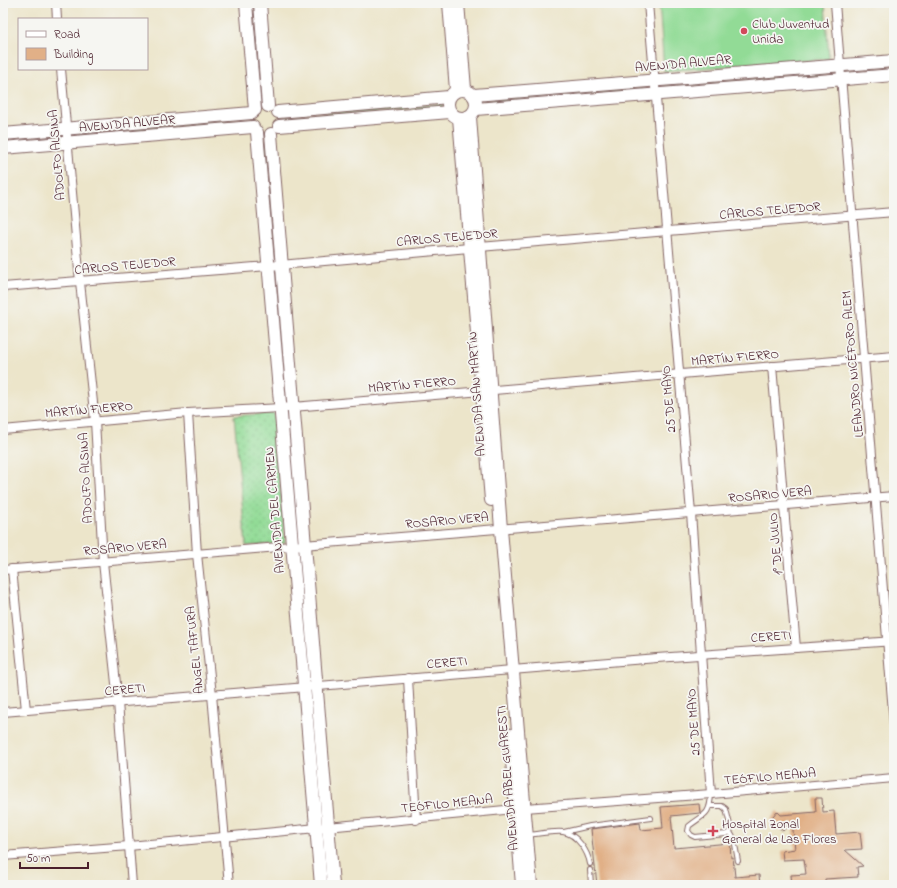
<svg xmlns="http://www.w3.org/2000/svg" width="897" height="888" viewBox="0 0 897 888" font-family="'Indie Flower',sans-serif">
  <defs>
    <pattern id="grass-dots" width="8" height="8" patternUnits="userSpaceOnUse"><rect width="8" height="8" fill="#92db96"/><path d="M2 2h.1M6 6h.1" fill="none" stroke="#7fbc81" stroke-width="1.8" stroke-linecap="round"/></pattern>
  </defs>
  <rect width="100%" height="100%" fill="#f6f6f2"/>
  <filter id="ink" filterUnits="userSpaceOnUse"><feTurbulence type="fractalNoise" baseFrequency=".025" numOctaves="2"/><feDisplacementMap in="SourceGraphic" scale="8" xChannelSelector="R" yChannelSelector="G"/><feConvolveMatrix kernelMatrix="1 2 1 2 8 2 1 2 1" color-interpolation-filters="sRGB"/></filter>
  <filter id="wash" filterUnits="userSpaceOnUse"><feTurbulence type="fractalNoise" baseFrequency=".012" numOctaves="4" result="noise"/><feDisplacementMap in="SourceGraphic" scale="16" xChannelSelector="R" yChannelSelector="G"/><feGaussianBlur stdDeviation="0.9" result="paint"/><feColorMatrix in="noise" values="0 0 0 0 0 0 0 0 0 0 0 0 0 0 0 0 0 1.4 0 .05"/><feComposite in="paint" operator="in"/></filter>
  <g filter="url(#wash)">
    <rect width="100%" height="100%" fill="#ece5ca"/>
    <g fill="url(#grass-dots)" stroke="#6e7d60">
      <polygon points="822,73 823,76 664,88 664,86"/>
      <polygon points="643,88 643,90 484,103 484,100"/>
      <polygon points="443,104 443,107 284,119 284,117"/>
      <polygon points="237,120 237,122 79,135 78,132"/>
      <polygon points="262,142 267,142 276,257 271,258"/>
      <polygon points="274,413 285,543 246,546 234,416"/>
    </g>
    <polygon fill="#92db96" stroke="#6e7d60" points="659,3 825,3 829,59 664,71"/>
    <g id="blocks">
      <g fill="#e1b087">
        <polygon points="815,798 822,798 823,812 834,811 836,834 860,832 862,849 845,850 863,866 857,867 858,877 825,879 825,885 792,885 791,875 806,874 804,859 783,860 782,851 795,849 792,821 783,831 770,820 777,811 781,815 816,812"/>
        <polygon points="699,804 700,813 671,816 674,848 730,843 731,858 733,857 735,877 759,875 760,885 597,885 591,829 640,823 641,830 663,828 661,807"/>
      </g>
    </g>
  </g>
  <g filter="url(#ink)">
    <use href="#blocks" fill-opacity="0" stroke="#836463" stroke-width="1"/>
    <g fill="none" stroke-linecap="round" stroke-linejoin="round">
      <defs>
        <g id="lane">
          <path d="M711 806H722L726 809 731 829 730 832 726 834 695 837 691 835 688 831 689 826C704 814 710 816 711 794"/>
          <polyline points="564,832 590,826 651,818"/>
          <polyline points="730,832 734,839 738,861"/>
          <path d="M528 835C539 834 552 831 563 832 577 834 588 852 590 864"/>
          <polyline points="590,870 591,885"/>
        </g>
        <g id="street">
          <polyline points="56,3 57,19"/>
          <polyline points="648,3 691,513 711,794"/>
          <polyline points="835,3 894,724"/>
          <polyline points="61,69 80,282 95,421 103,562 118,702 132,885"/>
          <polyline points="3,287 269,266 480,247 894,212"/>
          <polyline points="772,366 796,648"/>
          <polyline points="188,413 197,554 212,695 229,885"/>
          <polyline points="3,430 188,413 281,408 894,356"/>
          <polyline points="12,569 26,710"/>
          <polyline points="3,570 894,496"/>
          <polyline points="408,678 416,820"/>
          <polyline points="3,712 657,658 894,641"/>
          <polyline points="3,856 129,846 525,808 711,794 894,778"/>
        </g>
        <g id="secondary">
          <polyline points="246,3 255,110"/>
          <polyline points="260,3 268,106"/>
          <polyline points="449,3 456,90"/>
          <polyline points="458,3 465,89"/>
          <circle cx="462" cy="104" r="14"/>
          <polyline points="474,95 894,61"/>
          <polyline points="476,109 894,75"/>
          <polyline points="278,112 449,97"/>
          <polyline points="470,117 501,529 531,885"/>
          <polyline points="459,118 491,500"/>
          <polyline points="279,126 450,112"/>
          <polyline points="257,132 321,885"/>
          <polyline points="3,134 252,113"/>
          <polyline points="271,134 333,885"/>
          <polyline points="3,148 253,127"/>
          <polyline points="510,735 522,885"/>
        </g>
      </defs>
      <use href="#lane" stroke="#836463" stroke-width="6"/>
      <use href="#street" stroke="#836463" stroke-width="10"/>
      <use href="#secondary" stroke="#836463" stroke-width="14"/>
      <use href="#lane" stroke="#fff" stroke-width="4"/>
      <use href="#street" stroke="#fff" stroke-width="8"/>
      <use href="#secondary" stroke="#fff" stroke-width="12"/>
    </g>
  </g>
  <g fill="#d1495b" stroke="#f6f6f2" stroke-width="1.5">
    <circle cx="744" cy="31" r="4"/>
    <path d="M711 825h4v4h4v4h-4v4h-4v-4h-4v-4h4z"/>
  </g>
  <g text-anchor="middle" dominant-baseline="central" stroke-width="3.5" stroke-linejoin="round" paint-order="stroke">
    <g font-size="13" fill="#4a1f2b" stroke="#f6f6f2" text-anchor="start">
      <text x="752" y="24">Club Juventud<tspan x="752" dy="15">Unida</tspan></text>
      <text x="722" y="824">Hospital Zonal<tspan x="722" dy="15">General de Las Flores</tspan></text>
    </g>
    <g font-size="13" fill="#4a1f2b" stroke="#f6f6f2">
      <text transform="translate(683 64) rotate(-5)">AVENIDA ALVEAR</text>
      <text transform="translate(127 124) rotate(-5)">AVENIDA ALVEAR</text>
      <text transform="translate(57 155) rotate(-95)">ADOLFO ALSINA</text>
      <text transform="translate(770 211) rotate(-5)">CARLOS TEJEDOR</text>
      <text transform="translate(447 238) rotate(-5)">CARLOS TEJEDOR</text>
      <text transform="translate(125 266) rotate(-5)">CARLOS TEJEDOR</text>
      <text transform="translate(735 358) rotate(-5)">MARTÍN FIERRO</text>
      <text transform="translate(853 364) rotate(-95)">LEANDRO NICÉFORO ALEM</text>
      <text transform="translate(412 385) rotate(-5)">MARTÍN FIERRO</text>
      <text transform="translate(477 394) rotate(-94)">AVENIDA SAN MARTÍN</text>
      <text transform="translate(669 399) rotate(-95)">25 DE MAYO</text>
      <text transform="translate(89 410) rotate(-5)">MARTÍN FIERRO</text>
      <text transform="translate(86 478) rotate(-93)">ADOLFO ALSINA</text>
      <text transform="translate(770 495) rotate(-5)">ROSARIO VERA</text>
      <text transform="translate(275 510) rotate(-95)">AVENIDA DEL CARMEN</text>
      <text transform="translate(447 521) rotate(-5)">ROSARIO VERA</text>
      <text transform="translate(776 544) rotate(-95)">1° DE JULIO</text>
      <text transform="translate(125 548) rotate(-5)">ROSARIO VERA</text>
      <text transform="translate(771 637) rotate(-4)">CERETI</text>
      <text transform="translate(195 650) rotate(-96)">ANGEL TAFURA</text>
      <text transform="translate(447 663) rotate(-5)">CERETI</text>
      <text transform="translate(125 690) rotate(-5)">CERETI</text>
      <text transform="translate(694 722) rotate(-94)">25 DE MAYO</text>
      <text transform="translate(770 777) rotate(-5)">TEÓFILO MEANA</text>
      <text transform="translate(508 778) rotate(-95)">AVENIDA ABEL GUARESTI</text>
      <text transform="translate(447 804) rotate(-6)">TEÓFILO MEANA</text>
    </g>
  </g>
  <rect width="897" height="888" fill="none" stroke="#f6f6f2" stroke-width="16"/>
  <rect x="18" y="18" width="130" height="52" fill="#f6f6f2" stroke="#b1a0a2"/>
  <rect x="26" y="31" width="20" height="6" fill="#ffffff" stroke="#b1a0a2"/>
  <text x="54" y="38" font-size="12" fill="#4a1f2b">Road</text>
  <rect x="26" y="48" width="20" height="12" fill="#e1b087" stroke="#b1a0a2"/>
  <text x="54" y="58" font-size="12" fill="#4a1f2b">Building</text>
  <path d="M20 862v6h68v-6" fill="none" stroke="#4a1f2b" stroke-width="2"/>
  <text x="26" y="862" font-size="12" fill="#4a1f2b" stroke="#f6f6f2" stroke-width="3" paint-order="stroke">50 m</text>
</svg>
